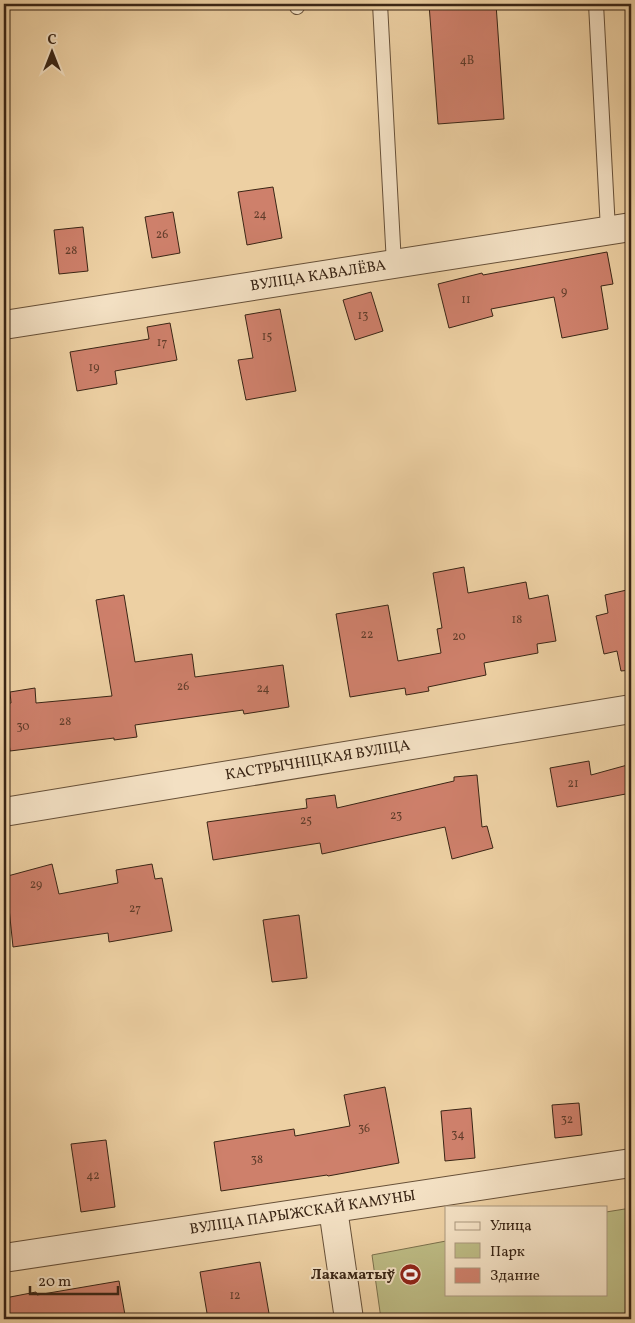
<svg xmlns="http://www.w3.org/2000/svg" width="635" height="1323" viewBox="0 0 635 1323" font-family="Vollkorn,serif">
  <rect width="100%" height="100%" fill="#edd0a3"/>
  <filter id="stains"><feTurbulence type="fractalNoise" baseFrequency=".004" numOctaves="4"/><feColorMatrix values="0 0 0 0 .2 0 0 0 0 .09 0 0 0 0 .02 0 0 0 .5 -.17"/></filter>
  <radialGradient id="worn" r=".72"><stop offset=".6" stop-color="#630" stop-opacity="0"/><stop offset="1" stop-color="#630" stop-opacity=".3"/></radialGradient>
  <polygon fill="#bcba83" stroke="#7b704c" points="631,1208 631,1319 381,1319 372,1255 446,1241 446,1294 606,1294 606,1212"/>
  <g fill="#ce806b" stroke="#3a2515">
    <polygon points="429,4 496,4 504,119 438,124"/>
    <polygon points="273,187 282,238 247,245 238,192"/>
    <polygon points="173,212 180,253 152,258 145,217"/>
    <polygon points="83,227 88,271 59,274 54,230"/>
    <polygon points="607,252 613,284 601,286 608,329 562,338 554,297 491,309 493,316 449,328 438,284 482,273 483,275"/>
    <polygon points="371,292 383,331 355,340 343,300"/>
    <polygon points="280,309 296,391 246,400 238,360 253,358 245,315"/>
    <polygon points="170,323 177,360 115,371 117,384 77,391 70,352 149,339 147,327"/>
    <polygon points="464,567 468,593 526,582 529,599 548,595 556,641 537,644 538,653 484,663 486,675 428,687 429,691 406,695 405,688 350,697 336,614 388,605 398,661 441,653 437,629 442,628 433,573"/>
    <polygon points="631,589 631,670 621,671 617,651 604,654 596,616 608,613 605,595"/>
    <polygon points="124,595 135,662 192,654 195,677 283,665 289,707 244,714 243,710 135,725 137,737 114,740 114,738 10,751 4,706 4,704 11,703 10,692 35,688 36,703 112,696 96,600"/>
    <polygon points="589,761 591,775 631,764 631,793 557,807 550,768"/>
    <polygon points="477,775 482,827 487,826 493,848 452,859 445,827 322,854 320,843 213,860 207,822 307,808 306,799 335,795 337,808 454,781 454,777"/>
    <polygon points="52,864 59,894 118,883 116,870 152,864 155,879 162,878 172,931 109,942 108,933 13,947 9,908 4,909 4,877"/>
    <polygon points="299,915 307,978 272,982 263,920"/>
    <polygon points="385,1087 399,1163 328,1176 327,1175 221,1191 214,1142 294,1129 295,1136 350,1126 344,1095"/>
    <polygon points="579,1103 582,1135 555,1138 552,1105"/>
    <polygon points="471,1108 475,1158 445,1161 441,1111"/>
    <polygon points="106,1140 115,1207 81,1212 71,1144"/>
    <polygon points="260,1262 270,1319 208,1319 200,1272"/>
    <polygon points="119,1281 125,1315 100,1319 9,1319 5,1298 36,1292 37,1295"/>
  </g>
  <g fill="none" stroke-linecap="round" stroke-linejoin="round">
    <defs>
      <g id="service">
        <polyline points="296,4 297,7"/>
        <polyline points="380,4 394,264"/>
        <polyline points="596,4 608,230"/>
      </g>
      <g id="minor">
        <path id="s1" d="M4 325 631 227"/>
        <path id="s2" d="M4 812 631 709"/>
        <polyline points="333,1209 349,1319"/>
      </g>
      <g id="tertiary">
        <path id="s3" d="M4 1258 631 1163"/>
      </g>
    </defs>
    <use href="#service" stroke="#675038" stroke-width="16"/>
    <use href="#minor" stroke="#675038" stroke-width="30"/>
    <use href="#tertiary" stroke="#675038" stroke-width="30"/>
    <use href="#service" stroke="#f3e0c3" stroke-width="14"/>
    <use href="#minor" stroke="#f3e0c3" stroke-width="28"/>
    <use href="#tertiary" stroke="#f3e0c3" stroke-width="28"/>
  </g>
  <defs>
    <symbol id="stadium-disc" viewBox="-11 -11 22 22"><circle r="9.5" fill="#8f2418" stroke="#f3e0c3"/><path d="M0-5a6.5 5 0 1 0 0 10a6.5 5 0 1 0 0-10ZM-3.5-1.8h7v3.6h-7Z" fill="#fff"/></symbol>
  </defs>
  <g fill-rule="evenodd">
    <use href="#stadium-disc" x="398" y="1262" width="25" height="25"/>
  </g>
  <g text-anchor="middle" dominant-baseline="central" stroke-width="4" stroke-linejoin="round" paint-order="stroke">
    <g font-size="12" fill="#5f3c2a">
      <text x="467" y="61">4В</text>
      <text x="260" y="215">24</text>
      <text x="162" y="235">26</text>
      <text x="71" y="251">28</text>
      <text x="564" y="292">9</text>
      <text x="466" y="300">11</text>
      <text x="363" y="316">13</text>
      <text x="267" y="337">15</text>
      <text x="162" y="343">17</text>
      <text x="94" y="368">19</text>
      <text x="517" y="620">18</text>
      <text x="367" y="635">22</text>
      <text x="459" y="637">20</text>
      <text x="183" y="687">26</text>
      <text x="263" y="689">24</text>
      <text x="65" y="722">28</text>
      <text x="23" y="727">30</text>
      <text x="573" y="784">21</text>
      <text x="396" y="816">23</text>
      <text x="306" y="821">25</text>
      <text x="36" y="885">29</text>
      <text x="135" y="909">27</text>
      <text x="567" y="1120">32</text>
      <text x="364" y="1129">36</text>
      <text x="458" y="1135">34</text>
      <text x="257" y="1160">38</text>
      <text x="93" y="1176">42</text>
      <text x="235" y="1296">12</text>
    </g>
    <g font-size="15" fill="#3a2515" stroke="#f3e0c3">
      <text stroke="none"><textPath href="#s1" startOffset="318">ВУЛІЦА КАВАЛЁВА</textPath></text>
      <text stroke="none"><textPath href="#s2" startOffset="318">КАСТРЫЧНІЦКАЯ ВУЛІЦА</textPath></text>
      <text stroke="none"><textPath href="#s3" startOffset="302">ВУЛІЦА ПАРЫЖСКАЙ КАМУНЫ</textPath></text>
    </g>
    <g font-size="15" font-weight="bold" fill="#3a2515" stroke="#f3e0c3" text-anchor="end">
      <text x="395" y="1275">Лакаматыў</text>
    </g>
  </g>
  <rect width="635" height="1323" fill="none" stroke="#edd0a3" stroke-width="20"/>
  <rect x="5" y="5" width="625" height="1313" fill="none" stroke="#3a2515" stroke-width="2.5"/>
  <rect x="10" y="10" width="615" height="1303" fill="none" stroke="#3a2515"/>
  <rect x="445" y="1206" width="162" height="90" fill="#f3e0c3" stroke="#a9957d"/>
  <rect x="455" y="1222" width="25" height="8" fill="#f3e0c3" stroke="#a9957d"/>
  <text x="490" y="1230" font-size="15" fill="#3a2515">Улица</text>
  <rect x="455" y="1243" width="25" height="15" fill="#bcba83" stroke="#a9957d"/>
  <text x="490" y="1256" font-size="15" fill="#3a2515">Парк</text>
  <rect x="455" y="1268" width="25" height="15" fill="#ce806b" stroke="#a9957d"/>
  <text x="490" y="1280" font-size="15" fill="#3a2515">Здание</text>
  <g transform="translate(52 52)" stroke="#f3e0c3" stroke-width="4" paint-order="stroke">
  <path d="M0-4L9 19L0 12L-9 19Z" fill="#3a2515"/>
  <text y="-8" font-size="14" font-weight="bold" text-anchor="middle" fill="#3a2515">С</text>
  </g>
  <path d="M30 1286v8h88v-8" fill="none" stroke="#3a2515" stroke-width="2.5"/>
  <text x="38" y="1286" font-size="15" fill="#3a2515" stroke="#f3e0c3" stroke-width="4" paint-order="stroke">20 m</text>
  <rect width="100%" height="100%" filter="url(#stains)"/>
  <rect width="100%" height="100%" fill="url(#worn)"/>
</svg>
